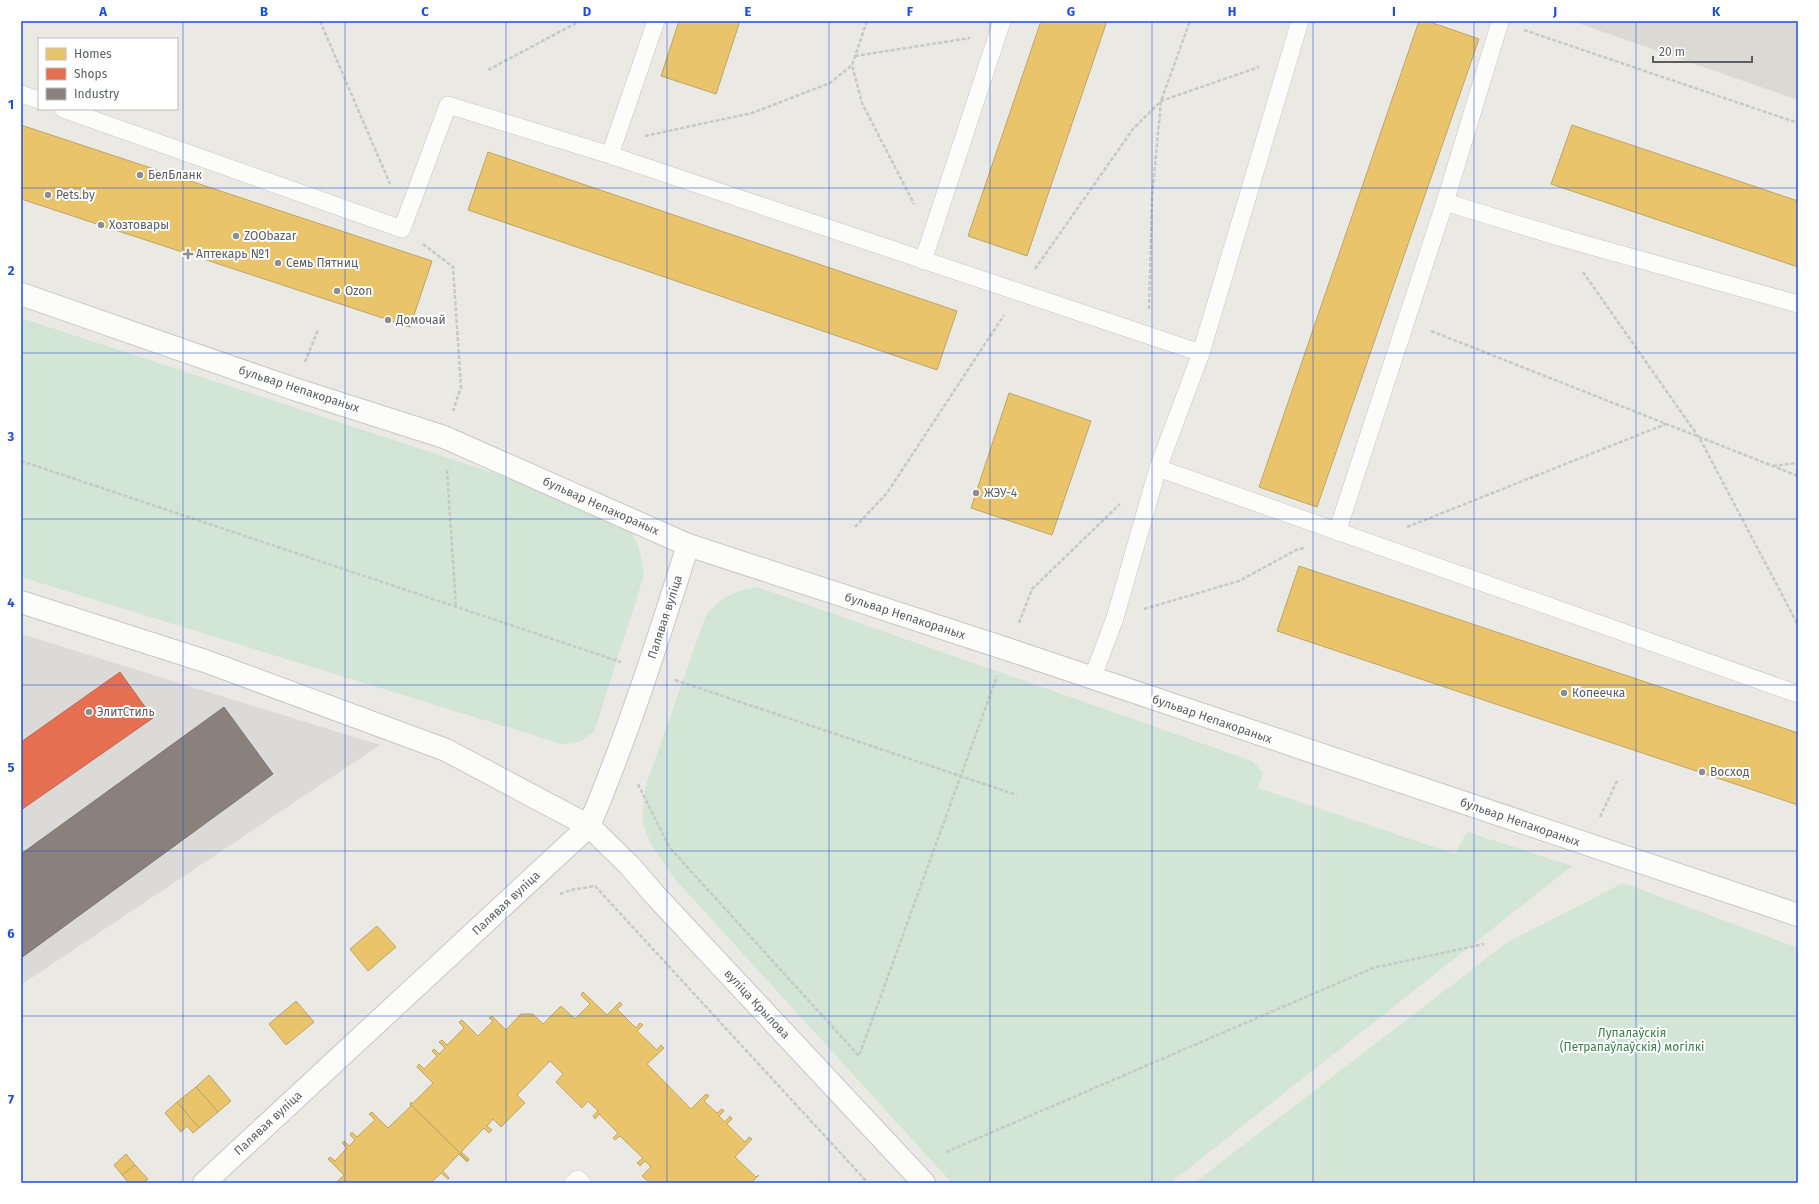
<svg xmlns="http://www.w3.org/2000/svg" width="1819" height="1204" viewBox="0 0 1819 1204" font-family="'Fira Sans',sans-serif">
  <rect width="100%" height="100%" fill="#eae9e4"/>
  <polygon fill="#dbdad6" points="21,634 380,745 21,985"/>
  <polygon fill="#dad9d3" points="1572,21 1798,21 1798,100"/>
  <g fill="#d3e5d4">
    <polygon points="21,318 610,511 627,523 639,547 644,575 594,732 579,742 562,744 21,577"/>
    <path d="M757 587 1252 761 1263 773 1258 788 1455 854 1467 832 1572 866 1170 1183H952L675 879 650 843 642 819 645 788 706 615C724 595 731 593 757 587Z"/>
    <polygon points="1623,883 1798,948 1798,1183 1194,1183 1508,942"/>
  </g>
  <g fill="#e9c46a" stroke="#bea568">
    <polygon points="679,21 740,21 716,94 661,76"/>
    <polygon points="1041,21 1107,21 1027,256 968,236"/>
    <polygon points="1419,21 1427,21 1479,39 1317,507 1259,487"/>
    <polygon points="21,125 432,261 410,327 21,199"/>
    <polygon points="1572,125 1798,201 1798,267 1551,184"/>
    <polygon points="488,152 957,311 937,370 468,210"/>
    <polygon points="1009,393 1091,421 1052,535 971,508"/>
    <polygon points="1299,566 1798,733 1798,805 1277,631"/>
    <polygon points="377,926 396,947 368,971 350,949"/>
    <polygon points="583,992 607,1015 620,1002 622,1005 617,1009 636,1028 640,1023 643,1025 637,1031 657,1050 661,1045 664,1048 647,1064 691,1109 706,1094 709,1096 704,1101 717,1113 722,1109 724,1111 719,1116 725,1122 730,1116 732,1119 727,1124 745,1142 749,1137 752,1139 735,1157 756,1177 759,1175 751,1183 650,1183 642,1176 651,1167 645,1161 640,1166 637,1163 643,1158 620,1136 615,1140 613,1138 618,1133 599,1114 595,1119 593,1116 598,1111 588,1101 582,1108 556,1082 563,1074 550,1061 517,1095 525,1103 501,1127 493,1119 487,1126 492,1130 489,1133 484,1128 461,1152 469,1159 468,1161 410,1104 411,1102 412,1104 433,1083 417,1067 419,1064 424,1069 437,1056 432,1051 434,1049 439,1054 445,1048 439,1042 442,1040 447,1045 464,1028 459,1022 462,1020 478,1036 493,1021 489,1018 492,1016 506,1030 521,1014 533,1014 543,1024 561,1006 575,1019 590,1004 581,995"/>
    <polygon points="296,1001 314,1022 286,1045 269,1024"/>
    <polygon points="209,1075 231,1101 218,1112 196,1087"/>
    <polygon points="196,1087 218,1112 199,1128 177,1102"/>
    <polygon points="177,1102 199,1128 193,1133 187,1126 181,1132 165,1113"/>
    <polygon points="410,1104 468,1161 467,1162 459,1154 443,1171 449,1178 448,1179 441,1173 431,1183 336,1183 344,1175 328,1159 330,1157 335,1161 347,1148 342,1143 344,1141 349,1146 355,1140 350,1135 352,1132 357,1137 375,1120 369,1114 372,1112 388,1128 411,1106"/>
    <polygon points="126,1154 135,1165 122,1175 114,1165"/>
    <polygon points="135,1165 148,1179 143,1183 129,1183 122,1175"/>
  </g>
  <polygon fill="#e76f51" stroke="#bd6a56" points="120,672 153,718 21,810 21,742"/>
  <polygon fill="#8a817c" stroke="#7c7674" points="224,707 273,774 21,958 21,854"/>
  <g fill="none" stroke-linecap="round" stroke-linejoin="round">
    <defs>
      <g id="service">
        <polyline points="1500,22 1445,202 1559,237 1798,304"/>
        <polyline points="21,94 39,100"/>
        <polyline points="63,109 402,229 448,105 610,155 1201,353"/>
        <polyline points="610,155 656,21"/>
        <polyline points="923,261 1002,21"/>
        <polyline points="1158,468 1798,694"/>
        <polyline points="1337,532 1445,202"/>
        <polyline points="1092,679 1115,618 1158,468 1201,353 1300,21"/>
        <polyline points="573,1183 578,1179 582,1183"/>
      </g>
      <polyline id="minor" points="204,1183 589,826"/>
      <g id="secondary">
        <polyline points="21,294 294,389 444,437 688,545 1010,650 1798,915"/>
        <polyline points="21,602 205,661 446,750 589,826 630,866 654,894 924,1183"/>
        <path d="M589 826C628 734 658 640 688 545"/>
      </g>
    </defs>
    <use href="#service" stroke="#c7c6c5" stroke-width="18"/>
    <use href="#minor" stroke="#c7c6c5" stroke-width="24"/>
    <use href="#secondary" stroke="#c7c7c6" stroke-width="24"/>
    <g stroke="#c5cac8" stroke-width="2.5" stroke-dasharray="4 2" stroke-linecap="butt">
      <polyline points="320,21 390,184"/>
      <polyline points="867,21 852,65 862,103 914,204"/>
      <polyline points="1524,30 1798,123"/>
      <polyline points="855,56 970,38"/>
      <polyline points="488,70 580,21"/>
      <polyline points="645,136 752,113 830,83 852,65"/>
      <polyline points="423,244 453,267 461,387 453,411"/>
      <polyline points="1035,269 1133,129 1161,101 1259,67"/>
      <polyline points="1583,272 1700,439 1798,625"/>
      <polyline points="1149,309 1152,197 1161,101 1190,21"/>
      <polyline points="1431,331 1798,476"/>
      <polyline points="305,362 318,330"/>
      <polyline points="21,461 621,662"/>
      <polyline points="1773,466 1798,463"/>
      <polyline points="447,470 456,608"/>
      <polyline points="855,527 887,493 1004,315"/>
      <polyline points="1407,527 1666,424"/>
      <polyline points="1144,609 1239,581 1298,549 1305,548"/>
      <polyline points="1019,623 1032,589 1120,504"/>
      <polyline points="675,680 1017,795"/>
      <polyline points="638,784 670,848 859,1056 997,676"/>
      <polyline points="1600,817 1617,781"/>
      <polyline points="560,894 571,890 595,886 868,1183"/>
      <polyline points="946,1152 1373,968 1484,944"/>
    </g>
    <use href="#service" stroke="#fcfcfb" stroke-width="17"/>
    <use href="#minor" stroke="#fcfcfb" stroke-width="22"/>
    <use href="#secondary" stroke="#fcfcfb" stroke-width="22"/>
  </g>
  <path fill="none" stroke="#1d4ed8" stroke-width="1" stroke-opacity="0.55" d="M183 21V1183M345 21V1183M506 21V1183M667 21V1183M829 21V1183M990 21V1183M1152 21V1183M1313 21V1183M1474 21V1183M1636 21V1183M21 188H1798M21 353H1798M21 519H1798M21 685H1798M21 851H1798M21 1016H1798"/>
  <g fill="#8d8e90" stroke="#fff" stroke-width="1.5">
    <circle cx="140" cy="175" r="4"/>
    <circle cx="48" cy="195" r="4"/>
    <circle cx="101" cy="225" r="4"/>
    <circle cx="236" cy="236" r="4"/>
    <path d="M186 248h4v4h4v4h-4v4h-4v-4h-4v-4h4z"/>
    <circle cx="278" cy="263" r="4"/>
    <circle cx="337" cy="291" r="4"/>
    <circle cx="388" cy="320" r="4"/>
    <circle cx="976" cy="493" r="4"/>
    <circle cx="1564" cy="693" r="4"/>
    <circle cx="89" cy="712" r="4"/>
    <circle cx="1702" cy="772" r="4"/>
  </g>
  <g text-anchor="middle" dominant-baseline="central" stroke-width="4" stroke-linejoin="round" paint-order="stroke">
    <g font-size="12" fill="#5b5d62" stroke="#fff" text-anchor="start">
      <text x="148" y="175">БелБланк</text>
      <text x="56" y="195">Pets.by</text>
      <text x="109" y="225">Хозтовары</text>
      <text x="244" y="236">ZOObazar</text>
      <text x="196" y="254">Аптекарь №1</text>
      <text x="286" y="263">Семь Пятниц</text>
      <text x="345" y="291">Ozon</text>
      <text x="396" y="320">Домочай</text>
      <text x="984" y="493">ЖЭУ-4</text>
      <text x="1572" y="693">Копеечка</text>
      <text x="97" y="712">ЭлитСтиль</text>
      <text x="1710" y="772">Восход</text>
    </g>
    <g font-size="12" fill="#5b5d62" stroke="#fff">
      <text transform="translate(299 389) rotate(18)">бульвар Непакораных</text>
      <text transform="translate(601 506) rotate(24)">бульвар Непакораных</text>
      <text transform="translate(905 616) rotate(18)">бульвар Непакораных</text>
      <text transform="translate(665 617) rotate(-72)">Палявая вуліца</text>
      <text transform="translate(1212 719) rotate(19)">бульвар Непакораных</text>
      <text transform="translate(1520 822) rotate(19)">бульвар Непакораных</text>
      <text transform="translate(506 903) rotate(-43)">Палявая вуліца</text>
      <text transform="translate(757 1004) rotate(47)">вуліца Крылова</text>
      <text transform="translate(268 1123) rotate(-43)">Палявая вуліца</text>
    </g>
    <g font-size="12" fill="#3c804a" stroke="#fff">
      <text x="1632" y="1033">Лупалаўскія<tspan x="1632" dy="14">(Петрапаўлаўскія) могілкі</tspan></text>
    </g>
  </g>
  <rect width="1819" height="1204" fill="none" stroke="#ffffff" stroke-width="44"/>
  <rect x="38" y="38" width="140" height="72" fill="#ffffff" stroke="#bdbec0"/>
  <rect x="46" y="48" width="20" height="12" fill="#e9c46a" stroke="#bdbec0"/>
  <text x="74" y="58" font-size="12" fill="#5b5d62">Homes</text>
  <rect x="46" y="68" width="20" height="12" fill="#e76f51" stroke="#bdbec0"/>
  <text x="74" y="78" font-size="12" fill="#5b5d62">Shops</text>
  <rect x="46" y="88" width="20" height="12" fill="#8a817c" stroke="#bdbec0"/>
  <text x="74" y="98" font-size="12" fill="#5b5d62">Industry</text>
  <path d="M1653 56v6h99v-6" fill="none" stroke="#5b5d62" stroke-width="2"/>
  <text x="1659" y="56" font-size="12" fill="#5b5d62" stroke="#ffffff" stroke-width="3" paint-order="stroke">20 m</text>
  <rect x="22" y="22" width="1775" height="1160" fill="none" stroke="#1d4ed8" stroke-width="1.5"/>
  <g font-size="13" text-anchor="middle" font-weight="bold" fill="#1d4ed8">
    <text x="103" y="16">A</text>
    <text x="264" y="16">B</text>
    <text x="425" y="16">C</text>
    <text x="587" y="16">D</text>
    <text x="748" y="16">E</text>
    <text x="910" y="16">F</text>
    <text x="1071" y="16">G</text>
    <text x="1232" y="16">H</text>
    <text x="1394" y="16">I</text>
    <text x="1555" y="16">J</text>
    <text x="1716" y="16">K</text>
    <text x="11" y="109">1</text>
    <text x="11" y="275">2</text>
    <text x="11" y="441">3</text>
    <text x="11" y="607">4</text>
    <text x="11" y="772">5</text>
    <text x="11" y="938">6</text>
    <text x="11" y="1104">7</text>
  </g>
</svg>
